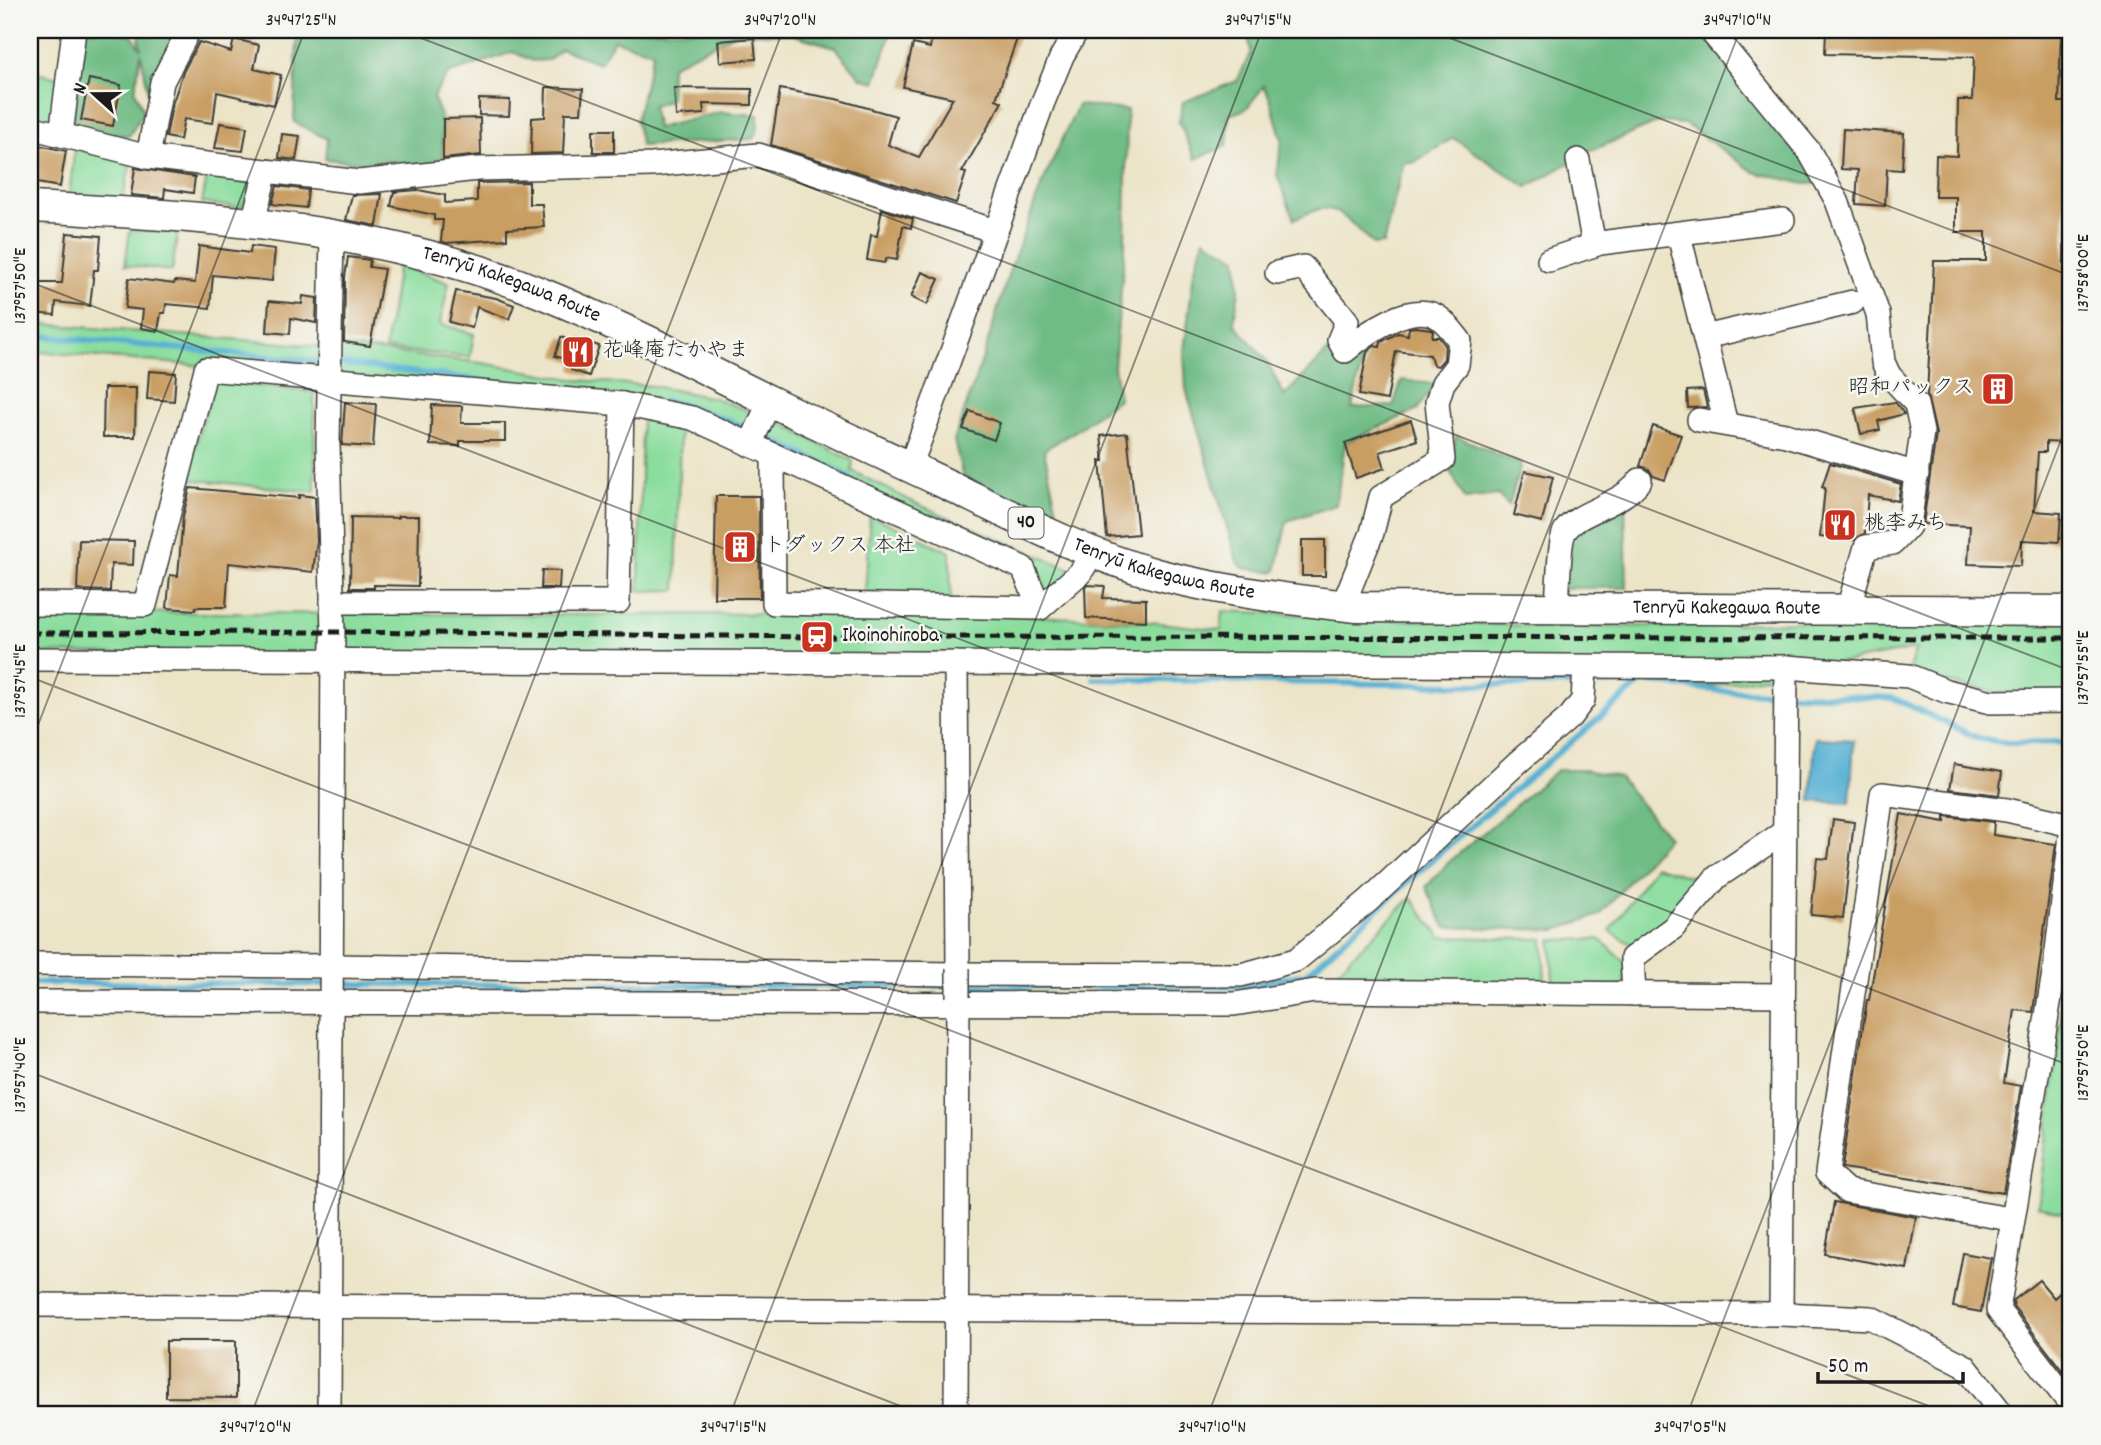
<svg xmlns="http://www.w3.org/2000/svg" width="2101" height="1445" viewBox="0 0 2101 1445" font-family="Dekko,'Klee One',sans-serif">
  <rect width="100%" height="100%" fill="#f6f6f2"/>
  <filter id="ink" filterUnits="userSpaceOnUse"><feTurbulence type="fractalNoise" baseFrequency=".0143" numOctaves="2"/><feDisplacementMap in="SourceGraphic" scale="14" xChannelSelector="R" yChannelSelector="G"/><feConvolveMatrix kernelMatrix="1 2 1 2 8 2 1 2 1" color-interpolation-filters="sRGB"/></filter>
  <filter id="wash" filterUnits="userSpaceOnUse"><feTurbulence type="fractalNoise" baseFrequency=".00686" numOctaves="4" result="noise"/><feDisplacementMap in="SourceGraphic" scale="28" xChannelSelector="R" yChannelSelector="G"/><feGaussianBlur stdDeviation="1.57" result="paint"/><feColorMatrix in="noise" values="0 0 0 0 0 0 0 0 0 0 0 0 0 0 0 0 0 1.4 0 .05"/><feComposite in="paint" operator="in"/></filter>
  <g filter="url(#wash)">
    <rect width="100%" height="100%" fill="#ece4c7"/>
    <g fill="#8bdd9e" stroke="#547c5d" stroke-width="2">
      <polygon points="30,72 60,78 52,123 30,118"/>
      <polygon points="75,147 131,162 123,199 69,195"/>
      <polygon points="207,176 253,184 241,208 202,203"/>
      <polygon points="130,230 178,232 172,271 125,265"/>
      <polygon points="398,265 449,283 440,324 474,334 470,357 385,349"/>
      <polygon points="30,323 320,346 319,376 30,351"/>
      <polygon points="338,346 482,363 578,380 653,386 714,398 781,423 853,461 852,471 915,503 1080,573 1038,608 1023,568 705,422 335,375"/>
      <polygon points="215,381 314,392 315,492 185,479"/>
      <polygon points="642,415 665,419 680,428 676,590 639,591"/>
      <polygon points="870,515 950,552 951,602 865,593"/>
      <polygon points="1223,611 1569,628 1832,621 2071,622 2071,708 1907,674 1916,649 1714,686 1585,667 30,653 30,612 603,615 958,612 1151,622 1221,630"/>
      <polygon points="1655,866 1687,876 1713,875 1642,951 1610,931"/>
      <polygon points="1411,898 1441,937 1543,939 1545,982 1323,985"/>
      <polygon points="2071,938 2071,1214 2038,1206"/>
      <polygon points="1600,939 1626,963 1624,986 1553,985 1551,940"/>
    </g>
    <g fill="#70bc85" stroke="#466c50" stroke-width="2">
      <polygon points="85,30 106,30 132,35 141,49 139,38 142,30 206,30 183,42 152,113 141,53 135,91 144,112 129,136 72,129"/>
      <polygon points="306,30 892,30 875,82 861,78 835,47 790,34 736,33 671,66 670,100 652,106 657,128 721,112 758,115 758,129 753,139 641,146 636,120 653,52 614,40 600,63 561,49 549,60 533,61 513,52 448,74 433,97 441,116 443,168 390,161 366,163 325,159 327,139 294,122 297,41"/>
      <path d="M1247 30H1710L1822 183 1805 184 1754 172 1685 124 1659 122 1590 151 1527 187 1453 138 1413 163 1404 162 1383 244 1374 245C1361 233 1339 205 1320 209 1311 211 1302 216 1294 219L1277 175 1282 140 1270 99 1264 86 1246 109 1229 115 1227 146 1195 159 1179 122 1183 102 1237 81 1251 53Z"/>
      <polygon points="1078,105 1127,110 1125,245 1114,367 1119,398 1077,430 1044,450 1059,520 963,477 954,440 985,351 1009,272 1042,184"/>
      <polygon points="1204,239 1237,258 1239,289 1234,323 1267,361 1284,396 1339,340 1369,331 1352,408 1393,406 1402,380 1435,384 1417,410 1345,443 1336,505 1287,521 1276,572 1243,568 1237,561 1186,389 1184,351 1194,271"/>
      <polygon points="1456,436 1521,464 1509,506 1498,495 1465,499 1449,469"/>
      <polygon points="1625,501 1627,588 1553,588 1564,539"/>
      <polygon points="1557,770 1585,770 1619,777 1668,837 1600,915 1556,930 1445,927 1426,887 1448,863"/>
    </g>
    <polygon fill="#55b0d3" stroke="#386678" stroke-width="2" points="1815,738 1854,740 1850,803 1811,801"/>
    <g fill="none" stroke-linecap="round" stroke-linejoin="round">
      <g stroke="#55b0d3" stroke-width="6">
        <polyline points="30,335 324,362"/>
        <polyline points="335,363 512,384"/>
        <polyline points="665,401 682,404 751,429"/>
        <polyline points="761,434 849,477"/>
        <polyline points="1094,679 1450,685 1579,684"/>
        <polyline points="1590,684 1643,681 1721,691 1893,698 1978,738 2007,743 2071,742"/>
        <polyline points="30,983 1237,987 1306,974 1443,850 1643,681"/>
      </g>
    </g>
    <g id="blocks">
      <g fill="#c99e64">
        <polygon points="933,30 1020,30 996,99 1002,102 962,172 966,173 956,203 771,145 780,89 836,99 896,116 888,145 919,157 953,98 903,87 913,44 930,48"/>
        <polygon points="1826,30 2061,30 2059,102 2067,102 2064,263 2071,267 2071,337 2066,443 2046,442 2046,452 2038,452 2034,511 2061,513 2059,542 2022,540 2021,566 1968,564 1970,526 1923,524 1936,434 1927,395 1934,261 1986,261 1986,232 1956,232 1956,197 1935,197 1936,155 1957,156 1958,100 1972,100 1974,57 1825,54"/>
        <polygon points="754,38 756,59 720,62 718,41"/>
        <polygon points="234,39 259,45 254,69 281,75 274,105 217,92 213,123 184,119 180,140 166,137 172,105 183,72 199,42 231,52"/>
        <polygon points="89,79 121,85 113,126 81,120"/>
        <polygon points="546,87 583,89 581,113 565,113 563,153 531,154 532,118 545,117"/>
        <polygon points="674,88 752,89 752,105 703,104 704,114 676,116"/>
        <polygon points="479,99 510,100 509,116 479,115"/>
        <polygon points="480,118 481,155 443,159 443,119"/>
        <polygon points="220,123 247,127 243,151 215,148"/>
        <polygon points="1843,129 1904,133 1902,170 1887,169 1885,206 1856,204 1858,170 1841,169"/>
        <rect x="593" y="130" width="21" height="22"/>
        <polygon points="282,134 300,136 296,160 279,158"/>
        <polygon points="34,144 66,151 60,187 31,182"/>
        <polygon points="135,168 195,177 193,193 165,189 164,198 131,195"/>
        <polygon points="529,182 529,204 542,204 544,227 507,229 507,239 446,243 441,241 443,220 434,220 434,215 391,206 394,192 418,190 445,195 445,203 477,201 477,183"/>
        <polygon points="277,186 308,190 306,208 272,204"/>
        <polygon points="382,194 377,226 346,220 352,195"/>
        <polygon points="882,209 913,219 911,228 903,226 897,260 887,258 884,263 867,260 871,235 877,236"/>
        <polygon points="67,233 101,236 98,270 94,270 90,306 56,302 55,315 30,313 30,283 62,283"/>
        <polygon points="199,246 250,253 251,246 275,249 272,281 213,275 210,308 166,304 165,313 161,313 158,331 141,328 143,310 125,308 129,278 174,284 175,281 195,283"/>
        <polygon points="348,257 370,260 369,267 384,269 370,346 344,342 345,277"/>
        <polygon points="922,272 939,279 927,305 911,297"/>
        <polygon points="456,291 496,298 514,305 509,319 477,307 472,328 449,322"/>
        <polygon points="303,296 317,298 316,323 291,318 290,334 267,332 269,301 302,304"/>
        <polygon points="1416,327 1431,329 1433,331 1432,337 1439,337 1445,345 1444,359 1438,366 1433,365 1430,355 1396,351 1387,400 1359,395 1367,352 1374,346 1380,347 1381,342 1398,333 1408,335 1409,328"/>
        <polygon points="561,337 572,341 573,338 599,346 589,376 571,370 574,362 555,356"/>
        <polygon points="149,371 176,373 174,401 147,399"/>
        <polygon points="104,388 136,388 135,437 103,437"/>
        <polygon points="1703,390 1707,407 1688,408 1687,391"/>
        <polygon points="345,402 376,404 373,447 342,445"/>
        <polygon points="1895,402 1904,414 1878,421 1880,430 1861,434 1855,408"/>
        <polygon points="432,405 462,406 461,423 505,423 505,441 460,441 460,446 430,445"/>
        <polygon points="970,411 1000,423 994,440 963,429"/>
        <polygon points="1411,420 1417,440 1380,452 1385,468 1356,478 1345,443"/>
        <polygon points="1653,426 1681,435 1665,480 1653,476 1649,469 1640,466"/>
        <polygon points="1127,433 1138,534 1107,537 1100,461 1104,461 1101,436"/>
        <polygon points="1830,463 1901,484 1898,501 1868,495 1865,533 1854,540 1820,537 1825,488 1822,487"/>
        <polygon points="1525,471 1553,477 1542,522 1514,515"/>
        <polygon points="190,488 299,498 299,495 315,497 317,541 313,572 229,563 226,607 196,607 195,610 167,608 170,575 178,576 183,516"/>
        <polygon points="716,496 759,496 760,598 714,598"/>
        <polygon points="398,516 419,516 418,586 374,585 374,588 350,588 351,517 398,518"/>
        <polygon points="79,540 134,541 133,565 111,564 110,591 77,590"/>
        <rect x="1302" y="540" width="23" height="36"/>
        <polygon points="542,570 560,571 559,588 541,588"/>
        <polygon points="1087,585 1105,586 1103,598 1146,599 1146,621 1086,618 1085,587"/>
        <polygon points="1954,764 2002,772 1999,795 1950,789"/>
        <polygon points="1901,814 1945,822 1945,816 1994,822 1993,835 2056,844 2033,1012 2015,1010 2004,1083 2021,1086 2003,1193 1842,1168 1867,1000 1869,1000"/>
        <polygon points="1833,819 1854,822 1843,918 1811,915 1817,858 1828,859"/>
        <polygon points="1834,1202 1916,1217 1907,1269 1825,1254"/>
        <polygon points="1963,1253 1991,1258 1981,1312 1953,1307"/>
        <polygon points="2039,1280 2054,1298 2071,1283 2071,1382 2013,1306 2014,1300"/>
        <polygon points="166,1341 236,1341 236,1398 166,1397"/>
      </g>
    </g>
  </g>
  <g filter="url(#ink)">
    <use href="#blocks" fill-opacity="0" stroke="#3b3a36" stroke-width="2"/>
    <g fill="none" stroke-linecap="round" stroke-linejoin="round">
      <defs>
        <g id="minor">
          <polyline points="1710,30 1809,151 1837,201 1878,314 1883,362 1889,375 1916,404 1922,432 1909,526 1893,543 1866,547 1848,609"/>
          <polyline points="30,127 148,157 359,182 478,169 652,165 758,155 995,231"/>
          <polyline points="61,135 74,30"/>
          <polyline points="148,157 162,82 189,30"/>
          <polyline points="1578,160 1594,245"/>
          <polyline points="253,222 266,171"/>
          <polyline points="1679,235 1726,424"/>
          <polyline points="1549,260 1600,243 1783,220"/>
          <path d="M1277 273 1303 267 1347 321 1339 340 1345 351C1365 334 1411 300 1438 317 1447 323 1453 332 1460 341L1457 365 1443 383 1437 402 1443 459 1381 497 1372 533 1343 605"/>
          <polyline points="1705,337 1853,302"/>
          <polyline points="1699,420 1786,435 1917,474"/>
          <polyline points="750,445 770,401"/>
          <polyline points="773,455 774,603 1040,608 1080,573 1093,553"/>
          <polyline points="910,467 1043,102 1062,56 1077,30"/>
          <polyline points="332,602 618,602 622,404"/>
          <polyline points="30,604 145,605 206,369 622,404 692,418 1023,568 1040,608"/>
          <path d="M1557 607C1558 593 1559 540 1565 531 1578 511 1623 505 1640 480"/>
          <polyline points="30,659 1786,667 1909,676 1946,691 1991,702 2071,701"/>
          <polyline points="956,663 958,968"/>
          <polyline points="2071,836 2055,967 1998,1310 2071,1405"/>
          <polyline points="30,964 332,966 958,974 1241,975 1296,960 1368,901 1517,763 1570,717 1583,700 1585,667"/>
          <polyline points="1634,994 1632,958 1673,928 1717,877 1784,832"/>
          <polyline points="30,1002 1234,1004 1315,991 1782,995"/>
          <polyline points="2010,1219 1847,1191 1827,1173 1882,794 2007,810 2071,825"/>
          <polyline points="30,1305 1781,1314 1871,1318 1965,1366 2003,1415"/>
          <polyline points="1781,1314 1786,667"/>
          <polyline points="329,1415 333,632 328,443 332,234"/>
          <polyline points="956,1415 958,997"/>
        </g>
        <g id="major">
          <path id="s1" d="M30 207C204 216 378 226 541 293 620 325 694 364 770 401 827 429 885 455 942 482 1012 516 1081 553 1156 574 1221 591 1290 600 1357 607L2071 611"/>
        </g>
      </defs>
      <use href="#minor" stroke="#3b3a36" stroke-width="26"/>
      <use href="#major" stroke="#3b3a36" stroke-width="33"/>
      <use href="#minor" stroke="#fff" stroke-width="23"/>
      <use href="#major" stroke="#fff" stroke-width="30"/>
      <polyline stroke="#1c1c1c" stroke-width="5" stroke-dasharray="10 5" stroke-linecap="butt" points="30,633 333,632 817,637 2071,638"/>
      <defs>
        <polyline id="minor-bridge" points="958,968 958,997"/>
      </defs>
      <use href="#minor-bridge" stroke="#3b3a36" stroke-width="26" stroke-linecap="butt"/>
      <use href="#minor-bridge" stroke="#fff" stroke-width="23"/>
    </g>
  </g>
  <path fill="none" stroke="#1c1c1c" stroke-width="2" stroke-opacity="0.45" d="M400 30 2071 671M1429 30 2071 276M30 282 2071 1066M30 677 1952 1415M30 746 305 30M30 1072 924 1415M251 1415 783 30M730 1415 1262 30M1208 1415 1740 30M1687 1415 2071 414"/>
  <defs>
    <symbol id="restaurant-square" viewBox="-11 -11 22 22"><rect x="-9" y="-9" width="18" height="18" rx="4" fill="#c8321e" stroke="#f6f6f2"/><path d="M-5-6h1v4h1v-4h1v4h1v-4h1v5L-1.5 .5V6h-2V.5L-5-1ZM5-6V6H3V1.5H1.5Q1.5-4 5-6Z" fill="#fff"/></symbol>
    <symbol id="building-square" viewBox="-11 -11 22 22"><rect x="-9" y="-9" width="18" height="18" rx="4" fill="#c8321e" stroke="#f6f6f2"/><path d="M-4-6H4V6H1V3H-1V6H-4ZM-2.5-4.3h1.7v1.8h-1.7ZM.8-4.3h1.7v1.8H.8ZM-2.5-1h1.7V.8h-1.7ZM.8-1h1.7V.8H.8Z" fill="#fff"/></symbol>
    <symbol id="station-square" viewBox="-11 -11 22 22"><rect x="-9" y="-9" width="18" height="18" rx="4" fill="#c8321e" stroke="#f6f6f2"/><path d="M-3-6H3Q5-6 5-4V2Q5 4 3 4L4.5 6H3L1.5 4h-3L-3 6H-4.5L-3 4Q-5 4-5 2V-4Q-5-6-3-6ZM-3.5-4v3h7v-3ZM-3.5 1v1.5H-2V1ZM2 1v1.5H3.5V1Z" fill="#fff"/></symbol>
  </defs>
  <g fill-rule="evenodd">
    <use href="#restaurant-square" x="559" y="333" width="38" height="38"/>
    <use href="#building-square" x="1979" y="370" width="38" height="38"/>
    <use href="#restaurant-square" x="1821" y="506" width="38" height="38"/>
    <use href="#building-square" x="721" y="528" width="38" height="38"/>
    <use href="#station-square" x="798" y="618" width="38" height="38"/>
  </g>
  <g text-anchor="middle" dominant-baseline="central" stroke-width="5" stroke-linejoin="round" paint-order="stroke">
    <rect fill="#f6f6f2" stroke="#5d5d5c" stroke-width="2" x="1008.5" y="507.5" width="35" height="31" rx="5"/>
    <g font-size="19" font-weight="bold" fill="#1c1c1c">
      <text x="1026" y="523">40</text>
    </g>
    <g font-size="21" fill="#1c1c1c" stroke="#f6f6f2">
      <text stroke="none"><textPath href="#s1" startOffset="490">Tenryū Kakegawa Route</textPath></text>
      <text stroke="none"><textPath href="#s1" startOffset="1204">Tenryū Kakegawa Route</textPath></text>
      <text stroke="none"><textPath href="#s1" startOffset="1771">Tenryū Kakegawa Route</textPath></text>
    </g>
    <g font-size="21" fill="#1c1c1c" stroke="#f6f6f2" text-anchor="start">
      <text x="602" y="352">花峰庵たかやま</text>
      <text x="1974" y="389" text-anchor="end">昭和パックス</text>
      <text x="1864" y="525">桃李みち</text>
      <text x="764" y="547">トダックス 本社</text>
      <text x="842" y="637">Ikoinohiroba</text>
    </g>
  </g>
  <rect width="2101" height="1445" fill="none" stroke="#f6f6f2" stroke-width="77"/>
  <g transform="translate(94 94) rotate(291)" stroke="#f6f6f2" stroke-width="5" paint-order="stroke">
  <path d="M0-5L12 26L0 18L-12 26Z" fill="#1c1c1c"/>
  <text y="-10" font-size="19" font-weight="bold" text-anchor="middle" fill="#1c1c1c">N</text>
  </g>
  <path d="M1818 1372v10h145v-10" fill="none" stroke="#1c1c1c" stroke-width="3.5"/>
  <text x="1828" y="1372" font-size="21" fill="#1c1c1c" stroke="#f6f6f2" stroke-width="5" paint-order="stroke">50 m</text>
  <rect x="38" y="38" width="2024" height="1368" fill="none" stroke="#1c1c1c" stroke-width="2.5"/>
  <g font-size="18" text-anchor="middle" fill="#1c1c1c">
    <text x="301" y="25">34°47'25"N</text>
    <text x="780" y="25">34°47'20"N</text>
    <text x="1258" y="25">34°47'15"N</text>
    <text x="1737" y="25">34°47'10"N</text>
    <text transform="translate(2082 273) rotate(-90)" y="6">137°58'00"E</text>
    <text transform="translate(19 286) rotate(-90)" y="6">137°57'50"E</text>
    <text transform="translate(2082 668) rotate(-90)" y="6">137°57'55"E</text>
    <text transform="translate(19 681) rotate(-90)" y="6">137°57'45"E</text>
    <text transform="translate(2082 1063) rotate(-90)" y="6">137°57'50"E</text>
    <text transform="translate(19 1075) rotate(-90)" y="6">137°57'40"E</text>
    <text x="255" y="1432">34°47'20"N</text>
    <text x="733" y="1432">34°47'15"N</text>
    <text x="1212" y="1432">34°47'10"N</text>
    <text x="1690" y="1432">34°47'05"N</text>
  </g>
</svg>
